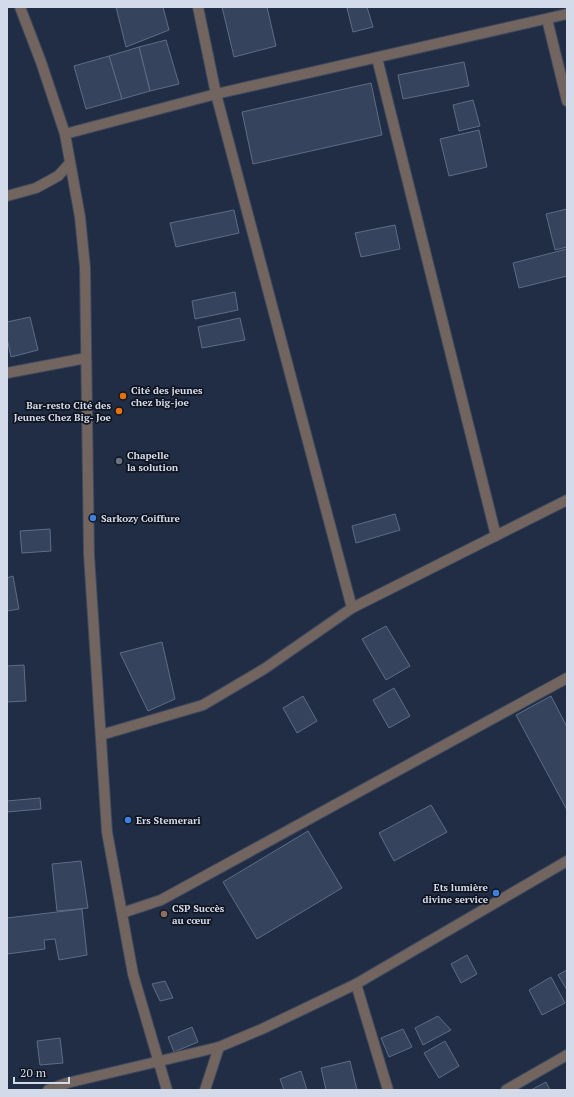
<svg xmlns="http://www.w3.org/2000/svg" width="574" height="1097" font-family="'PT Serif',serif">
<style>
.building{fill:#36435c;stroke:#5e6c87}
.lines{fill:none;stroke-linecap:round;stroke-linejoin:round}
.minor-casing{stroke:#3d495f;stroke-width:12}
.minor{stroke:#72645e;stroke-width:10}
.food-dot{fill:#e8710a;stroke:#101520;stroke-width:1.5}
.worship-dot{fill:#6b7280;stroke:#101520;stroke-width:1.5}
.shop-dot{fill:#3f7fe0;stroke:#101520;stroke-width:1.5}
.education-dot{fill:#8d6e63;stroke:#101520;stroke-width:1.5}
.labels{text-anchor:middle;stroke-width:3.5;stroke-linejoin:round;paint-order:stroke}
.poi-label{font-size:10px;font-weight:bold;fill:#d3dbeb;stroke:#101520;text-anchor:start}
</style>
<rect width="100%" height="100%" fill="#212d44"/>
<g class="building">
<path d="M116,7H163L169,30L126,47Z"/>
<path d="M222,7H267L276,46L234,57Z"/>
<path d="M352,7H367L373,27L353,32L347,8Z"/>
<path d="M166,40L179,84L150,91L139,47Z"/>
<path d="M139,47L150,91L122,99L109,56Z"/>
<path d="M109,56L122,99L86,109L74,66Z"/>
<path d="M464,62L469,86L403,99L398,75Z"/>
<path d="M371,83L382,135L253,164L242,112Z"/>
<path d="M473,100L480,126L459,131L453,105Z"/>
<path d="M479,130L487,167L449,176L440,139Z"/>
<path d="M567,209V247L555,250L546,214Z"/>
<path d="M234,210L239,233L176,247L170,223Z"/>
<path d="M395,225L400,249L361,257L355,233Z"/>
<path d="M567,249V276L519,288L513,263Z"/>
<path d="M235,292L238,310L195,319L192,301Z"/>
<path d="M30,317L38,350L11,357L7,338V322Z"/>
<path d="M240,318L245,340L202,348L198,327Z"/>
<path d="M395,514L400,530L356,543L352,526Z"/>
<path d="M50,529L51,551L22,553L20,531Z"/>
<path d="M13,576L19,609L7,611V578Z"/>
<path d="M386,626L410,666L386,680L362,639Z"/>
<path d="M162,642L175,699L148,711L120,653Z"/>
<path d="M24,665L26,701L7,702V666Z"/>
<path d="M394,688L410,716L389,728L373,700Z"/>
<path d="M303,696L317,721L297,733L283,708Z"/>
<path d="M551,696L567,727V810L516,715Z"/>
<path d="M40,798L41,809L7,812V801Z"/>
<path d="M431,805L447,832L394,861L379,833Z"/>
<path d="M308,831L342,888L257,939L223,882Z"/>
<path d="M81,861L88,908L57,911L52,864Z"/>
<path d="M82,909L87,955L59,960L55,939L44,940L45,949L7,954V918Z"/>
<path d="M467,955L477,974L461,983L451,964Z"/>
<path d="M567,970V990L558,975Z"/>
<path d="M551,977L565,1003L542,1015L529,990Z"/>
<path d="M165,981L173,998L160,1001L152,984Z"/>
<path d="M438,1016L451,1030L423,1045L415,1028Z"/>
<path d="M192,1027L198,1042L174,1052L168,1037Z"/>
<path d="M403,1029L412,1047L389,1057L381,1038Z"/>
<path d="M60,1038L63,1063L40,1065L37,1041Z"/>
<path d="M445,1041L459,1066L439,1078L424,1053Z"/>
<path d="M350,1061L357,1090H326L321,1068Z"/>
<path d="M301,1071L307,1090H284L280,1079Z"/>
<path d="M546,1082L550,1090H531Z"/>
</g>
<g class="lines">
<g class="minor-casing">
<g id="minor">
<path d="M20,7L41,62L65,134L80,217L85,267L89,555L107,832L133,974L167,1090"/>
<path d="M198,7L216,94L352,608"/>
<path d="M547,19L567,101"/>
<path d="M377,58L496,536"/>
<path d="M65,134L216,94L567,14"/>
<path d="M7,196L36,188L58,176L70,163"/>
<path d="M7,373L86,358"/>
<path d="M101,735L203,705L264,669L352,608L567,500"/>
<path d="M122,913L161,900L567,678"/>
<path d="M356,984L388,1090"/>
<path d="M48,1090L67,1083L219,1047L262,1029L356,984L567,861"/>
<path d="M205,1090L219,1047"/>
<path d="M506,1090L567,1055"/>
</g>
</g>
<use href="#minor" class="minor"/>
</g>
<g class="food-dot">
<circle cx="123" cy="396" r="4"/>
<circle cx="119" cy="411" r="4"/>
</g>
<circle class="worship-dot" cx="119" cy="461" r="4"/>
<g class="shop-dot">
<circle cx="93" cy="518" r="4"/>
<circle cx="128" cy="820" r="4"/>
<circle cx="496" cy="893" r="4"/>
</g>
<circle class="education-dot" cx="164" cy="914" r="4"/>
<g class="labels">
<g class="poi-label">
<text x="131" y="394">Cité des jeunes<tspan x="131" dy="12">chez big-joe</tspan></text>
<text x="111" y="409" text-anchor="end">Bar-resto Cité des<tspan x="111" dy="12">Jeunes Chez Big- Joe</tspan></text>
<text x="127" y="459">Chapelle<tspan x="127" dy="12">la solution</tspan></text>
<text x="101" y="522">Sarkozy Coiffure</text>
<text x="136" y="824">Ers Stemerari</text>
<text x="488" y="891" text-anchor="end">Ets lumière<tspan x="488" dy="12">divine service</tspan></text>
<text x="172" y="912">CSP Succès<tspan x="172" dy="12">au cœur</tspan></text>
</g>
</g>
<rect width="574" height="1097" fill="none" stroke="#d3dbeb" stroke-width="16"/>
<path d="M14 1077v6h55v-6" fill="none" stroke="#d3dbeb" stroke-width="2"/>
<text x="20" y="1077" font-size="12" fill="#d3dbeb" stroke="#101520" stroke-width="3" paint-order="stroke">20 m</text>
</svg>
